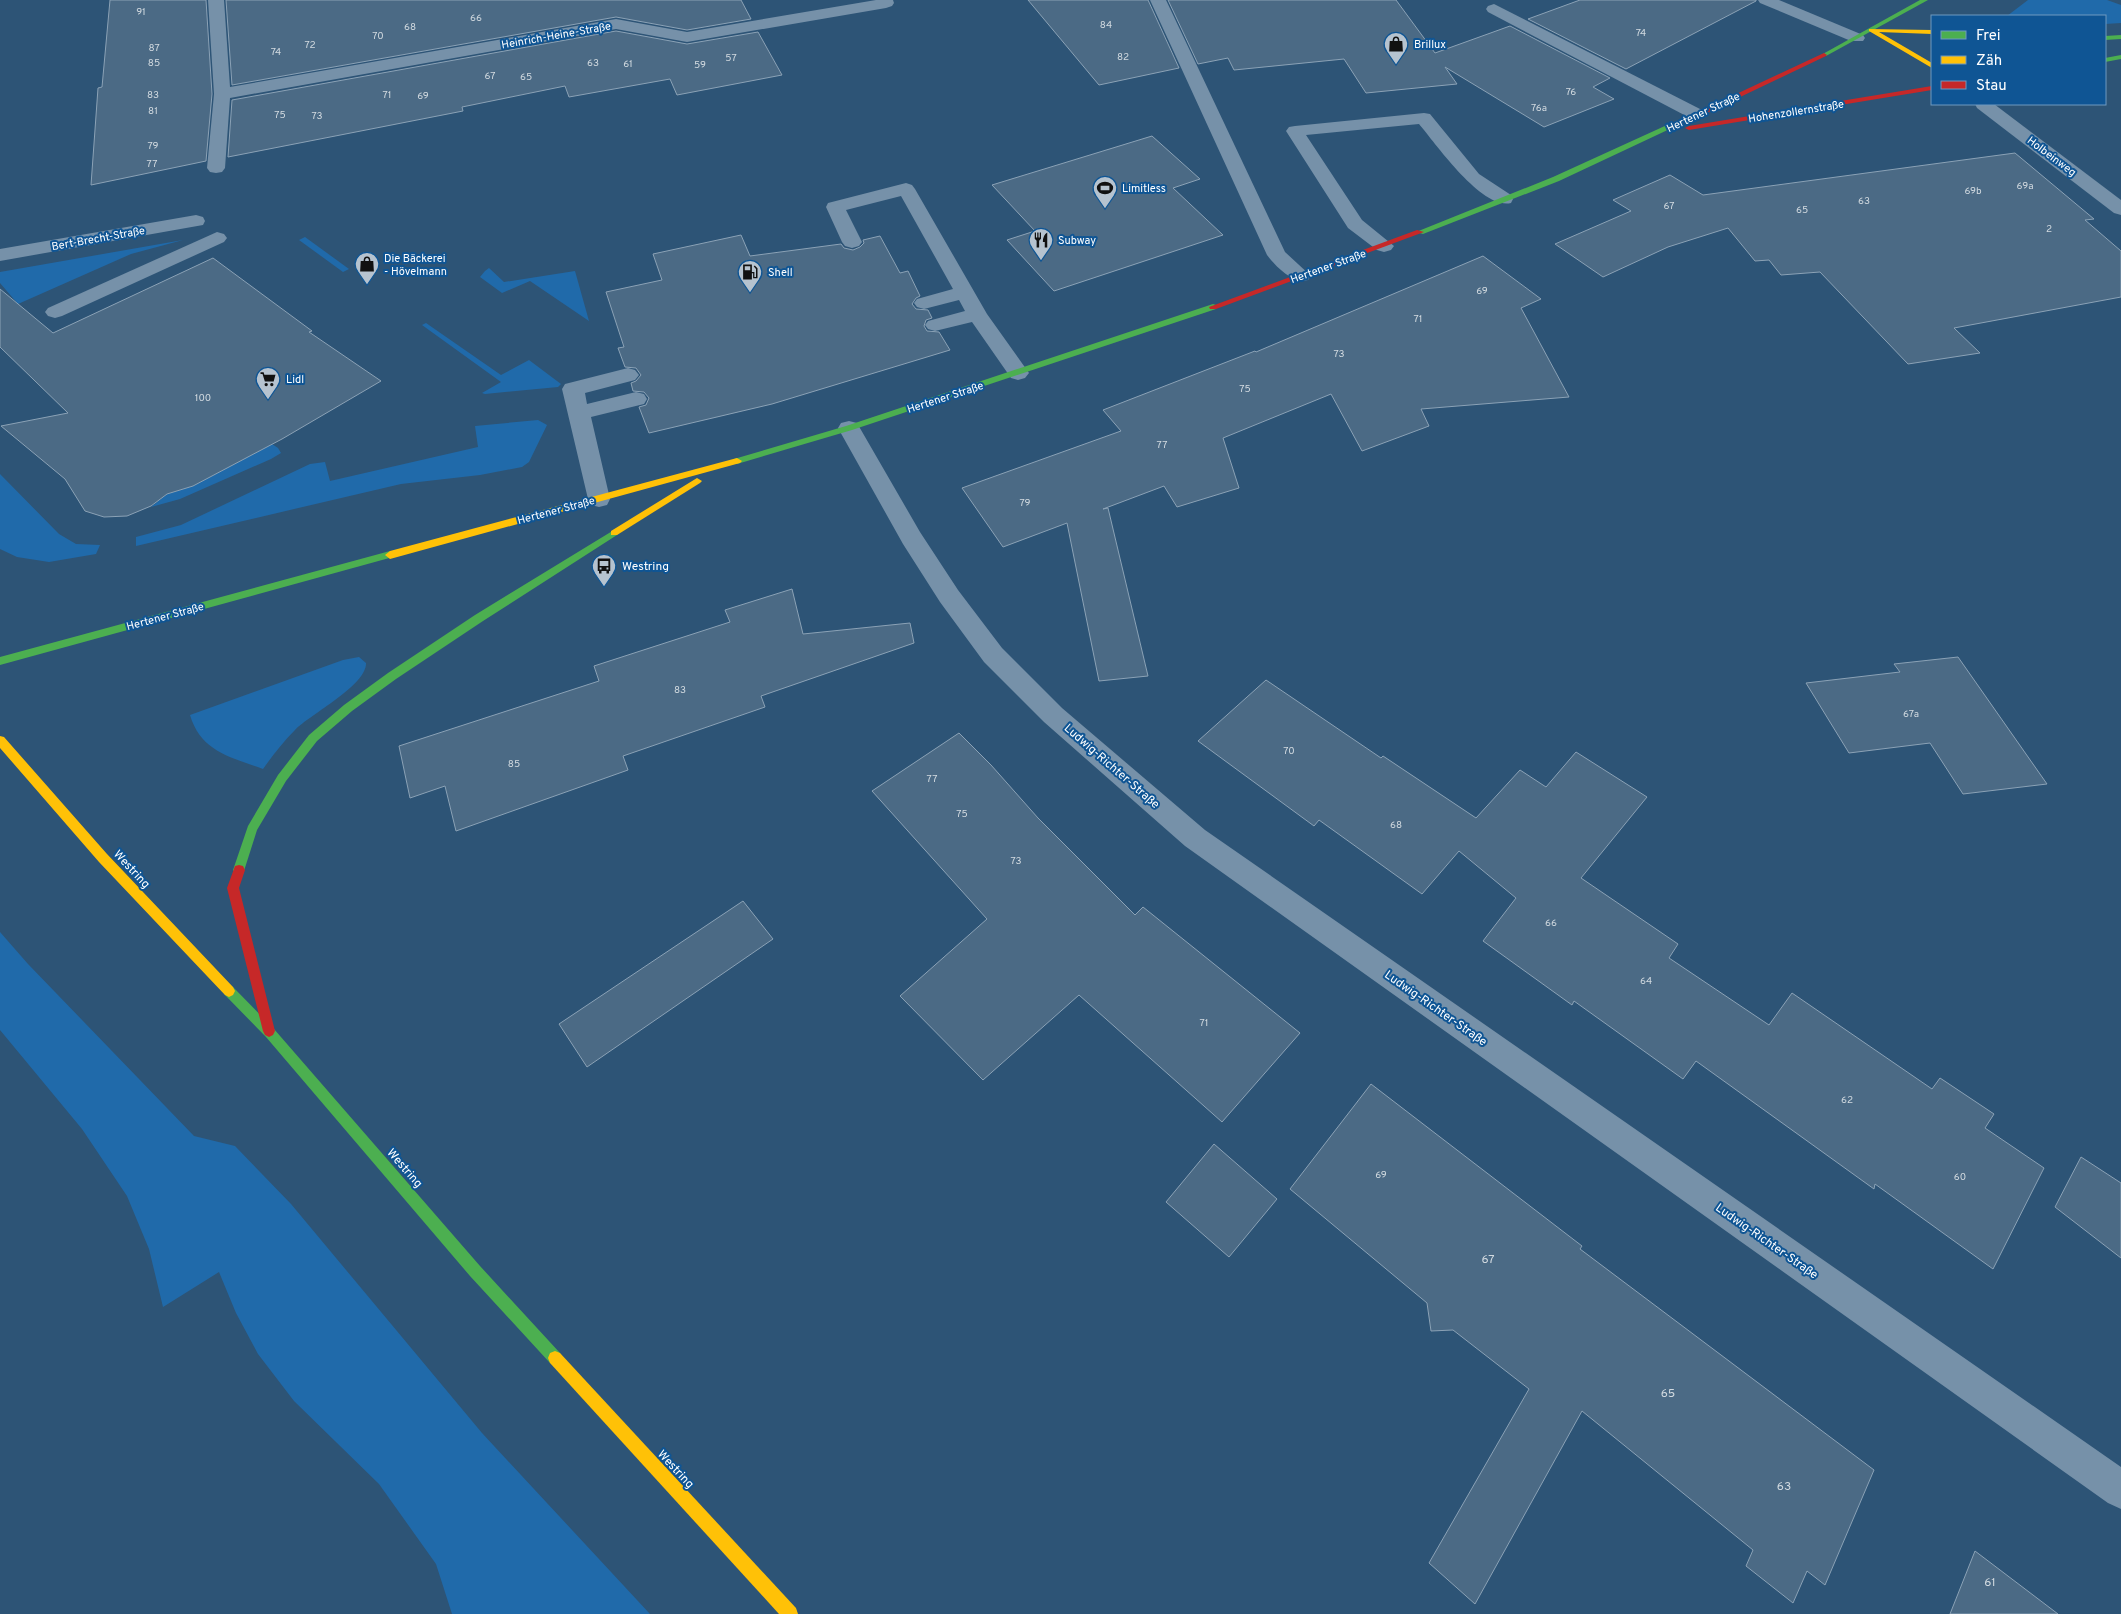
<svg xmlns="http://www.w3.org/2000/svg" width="2121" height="1614" font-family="Overpass,sans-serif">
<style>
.green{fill:#206aaa}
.building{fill:#4b6a85;stroke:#8ba2b6}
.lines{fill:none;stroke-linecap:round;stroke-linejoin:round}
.lane{fill:#7691a9;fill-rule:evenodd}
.street{fill:#7691a9;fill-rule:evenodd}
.fast{fill:#4caf50;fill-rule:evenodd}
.slow{fill:#ffc107;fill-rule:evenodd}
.jam{fill:#c62828;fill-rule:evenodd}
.labels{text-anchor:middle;stroke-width:4;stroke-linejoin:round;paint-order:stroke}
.number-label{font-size:10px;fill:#d2dae0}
.far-street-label{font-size:11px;fill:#fff;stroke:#0f5594}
.far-poi-label{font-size:11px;fill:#fff;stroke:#0f5594;text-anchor:start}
.poi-label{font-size:12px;fill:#fff;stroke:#0f5594;text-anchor:start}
.street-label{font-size:12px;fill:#fff;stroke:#0f5594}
.near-number-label{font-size:12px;fill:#d2dae0}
</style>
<rect width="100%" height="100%" fill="#2d5476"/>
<g class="green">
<path d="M2028,0H2107L2121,5V23L2105,24V16H2007Z"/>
<path d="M305,237L349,269L343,272L299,240Z"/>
<path d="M183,240L131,254L18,304L0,283V272Z"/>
<path d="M489,268L504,282L575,271L589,321L530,281L502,293L480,277L485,271Z"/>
<path d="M426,323L501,375L529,360L561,384L558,387L485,394L482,393L501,382L422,325Z"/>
<path d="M538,420L547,425L529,462L522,467L480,475L401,484L136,546V537L181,525L310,464L325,462L330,481L478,447L475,426Z"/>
<path d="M272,444L278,448L281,453L271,459L180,499L151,507L167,494L193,486Z"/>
<path d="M0,474L59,534L76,544L100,545L96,554L49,562L17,557L0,549Z"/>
<path d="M359,657L366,663C367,685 311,714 295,730C283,742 273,755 263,769C231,757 201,752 190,715L343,660Z"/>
<path d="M0,932L28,964L194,1136L235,1146L291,1204L482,1433L650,1614H452L436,1564L379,1484L294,1401L258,1354L236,1313L219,1272L163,1307L149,1249L127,1196L82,1129L0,1030Z"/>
</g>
<g class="building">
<path d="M110,0H206L212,94L206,161L91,185L98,88L102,87Z"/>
<path d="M226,0H741L751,19L687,30L616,17L232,85Z"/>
<path d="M1028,0H1148L1179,68L1099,85Z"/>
<path d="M1168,0H1396L1435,53L1510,26L1610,78L1593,87L1614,99L1544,127L1445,67L1457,84L1366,93L1344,59L1234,70L1228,58L1198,64Z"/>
<path d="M1580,0H1756V1L1626,69L1528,19Z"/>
<path d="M616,31L687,44L758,32L782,75L677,95L670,79L569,97L565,86L462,107L463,111L228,157L232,100Z"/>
<path d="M1152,136L1200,179L1173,188L1223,235L1054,291L1007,240L1035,231L992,185Z"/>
<path d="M2015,153L2094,219L2085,220L2121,251V297L1954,328L1980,353L1908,364L1820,272L1781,275L1769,260L1755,261L1728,228L1668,247L1603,277L1555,244L1631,211L1613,200L1670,175L1703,195Z"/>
<path d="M741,235L750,256L841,244L844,248L853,250L860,247L864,243L863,240L880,236L900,273L908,271L920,296L916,298L912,304L916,309L928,310L932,318L926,320L924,326L927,331L939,332L950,350L772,404L649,433L639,407L646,405L649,398L644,392L633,391L631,383L636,381L641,375L636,368L625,367L618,348L624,347L606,292L662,280L653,254Z"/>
<path d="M1483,256L1541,299L1521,308L1569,397L1421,409L1429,426L1362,451L1331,394L1223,438L1239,488L1177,507L1164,486L1103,509L1108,508L1148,676L1099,681L1067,523L1003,547L962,488L1121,431L1103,410L1255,351L1256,352Z"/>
<path d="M213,258L312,331L309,332L381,381L282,439L193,486L167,494L151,506L127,516L104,517L85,511L65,479L1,426L68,413L0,347V289L53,333Z"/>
<path d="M792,589L803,634L910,623L914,643L761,696L765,707L623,756L628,770L456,831L445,786L410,798L399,746L599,681L594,666L730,622L725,610Z"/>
<path d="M1958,657L2047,784L1963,794L1930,743L1849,753L1806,683L1900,672L1894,664Z"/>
<path d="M1266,680L1381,758L1383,756L1476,818L1520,770L1546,787L1576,752L1647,797L1581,878L1678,944L1669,958L1769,1025L1792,993L1932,1089L1940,1078L1994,1114L1985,1128L2044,1168L1993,1269L1875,1184L1874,1189L1696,1061L1683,1079L1574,1001L1572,1005L1483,941L1516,898L1459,851L1422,894L1319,820L1314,826L1198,741Z"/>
<path d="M959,733L991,765L1038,818L1135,915L1143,907L1300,1033L1222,1122L1079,995L983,1080L900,996L987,919L872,791Z"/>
<path d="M743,901L773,939L587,1067L559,1024Z"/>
<path d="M1371,1084L1582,1246L1580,1249L1874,1470L1825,1585L1807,1571L1793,1603L1746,1566L1753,1550L1582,1411L1475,1604L1429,1563L1529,1389L1453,1330L1431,1331L1427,1303L1290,1189Z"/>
<path d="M1214,1144L1277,1199L1229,1257L1166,1202Z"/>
<path d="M2081,1157L2121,1183V1258L2055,1207Z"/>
<path d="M1975,1551L2058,1614H1950Z"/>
</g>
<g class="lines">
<g class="lane">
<path d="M1150,0H1166L1285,252L1311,276L1308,280C1293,284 1276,267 1267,255Z"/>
<path d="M1494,4L1702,110L1705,114L1702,118L1696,119L1690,118L1488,12L1486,9L1488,6Z"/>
<path d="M1424,113L1430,114L1479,174L1511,195L1513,199L1511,203C1482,210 1436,144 1419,124L1306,135L1362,220L1394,246L1391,250L1384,252L1377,250L1348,228L1286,131L1289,127L1295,126Z"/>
<path d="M906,183L912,185L915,189L987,314L1029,373L1025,378L1018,380L1011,378L972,322L935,331L928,329L925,325L928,321L965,311L959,300L924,309L917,307L914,303L917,299L953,289L901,196L846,210L862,242L859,246L852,248L845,246L842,242L826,207L828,203Z"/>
<path d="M217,232L224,234L227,238L224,242L62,316L55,318L48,316L45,312L48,308Z"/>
<path d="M628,368L635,370L639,375L635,380L585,393L587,404L636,392L644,394L647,399L644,404L591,417L610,499L607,505L599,507L591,505L588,499L562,389L565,384Z"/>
</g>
<g class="street">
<path d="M208,0H224L230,87L616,19L687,32L876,0H893L894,3L892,6L886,8L687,42L616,29L230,98L225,168L222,172L216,173L210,172L207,168L214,94Z"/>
<path d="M1758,0H1779L1863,35L1865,38L1863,41H1851L1760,3Z"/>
<path d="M1975,104H1994L2121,200V215L2114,213L1977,108Z"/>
<path d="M196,215L203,217L205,221L203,225L0,261V249Z"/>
<path d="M849,421L857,423L920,532L958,590L1002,648L1062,708L1205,830L2121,1467V1509L2108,1503L1185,846L1044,722L984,662L940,602L903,544L838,428L841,423Z"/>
</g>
<g class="fast">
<path d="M1920,0H1928L1826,56L1821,55Z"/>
<path d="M2121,35V39L2105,40V36Z"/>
<path d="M2121,55V59L2105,62V58Z"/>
<path d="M1667,125L1674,127L1559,181L1423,234L1416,232L1553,177Z"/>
<path d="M1213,304L1216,305V309L852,430L737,464L732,461L734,459L846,426Z"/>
<path d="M614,530L619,533L617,535L483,621L396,679L352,711L317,741L286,781L257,830L243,874L239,875L235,874L233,870L248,826L278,775L309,735L344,705L388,673L475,615Z"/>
<path d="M390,551L395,555L393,557L0,665V657Z"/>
<path d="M229,985L233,987L274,1029L480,1266L560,1353L562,1358L560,1363L555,1365L550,1363L470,1276L266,1037L225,995L223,991L225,987Z"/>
</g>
<g class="slow">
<path d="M1869,29L1932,30V34L1879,32L1932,63V68L1869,31Z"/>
<path d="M737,458L742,461L740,463L390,559L385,555L390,551Z"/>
<path d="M697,478L702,481L700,483L617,535H611V531Z"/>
<path d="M0,736L4,737L107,854L233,987L235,991L233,995L229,997L225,995L99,862L0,748Z"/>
<path d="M555,1351L560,1353L796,1608L798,1614H779L550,1363L548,1358L550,1353Z"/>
</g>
<g class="jam">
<path d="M1824,53L1827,55L1826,56L1673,129L1666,127Z"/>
<path d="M1932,86V90L1689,130L1685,128L1689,126Z"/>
<path d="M1417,230L1424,232L1216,309H1210L1209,307Z"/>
<path d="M239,865L243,866L245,870L239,888L275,1031L273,1035L269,1037L265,1035L263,1031L227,888L235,866Z"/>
</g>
</g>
<defs>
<g id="shop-pin" transform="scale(1.25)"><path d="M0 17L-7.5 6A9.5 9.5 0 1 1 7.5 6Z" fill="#b6c3cf" stroke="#0f5594"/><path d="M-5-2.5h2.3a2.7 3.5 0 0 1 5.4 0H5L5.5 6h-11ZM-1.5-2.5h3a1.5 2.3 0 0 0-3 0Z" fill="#111"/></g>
<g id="stadium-pin" transform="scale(1.25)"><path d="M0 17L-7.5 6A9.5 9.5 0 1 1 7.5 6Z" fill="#b6c3cf" stroke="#0f5594"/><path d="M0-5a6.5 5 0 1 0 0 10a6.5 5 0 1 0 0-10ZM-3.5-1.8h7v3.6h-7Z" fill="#111"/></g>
<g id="restaurant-pin" transform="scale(1.25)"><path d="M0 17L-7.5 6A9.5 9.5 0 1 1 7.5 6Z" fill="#b6c3cf" stroke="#0f5594"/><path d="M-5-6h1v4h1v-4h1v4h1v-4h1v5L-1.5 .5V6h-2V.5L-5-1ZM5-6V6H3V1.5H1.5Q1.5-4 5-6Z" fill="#111"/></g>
<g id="fuel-pin" transform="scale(1.25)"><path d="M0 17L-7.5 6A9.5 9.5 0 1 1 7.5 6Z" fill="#b6c3cf" stroke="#0f5594"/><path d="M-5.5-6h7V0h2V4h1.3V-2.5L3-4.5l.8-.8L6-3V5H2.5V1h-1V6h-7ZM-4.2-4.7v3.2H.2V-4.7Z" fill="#111"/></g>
<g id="supermarket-pin" transform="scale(1.25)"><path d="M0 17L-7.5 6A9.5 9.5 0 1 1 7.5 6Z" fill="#b6c3cf" stroke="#0f5594"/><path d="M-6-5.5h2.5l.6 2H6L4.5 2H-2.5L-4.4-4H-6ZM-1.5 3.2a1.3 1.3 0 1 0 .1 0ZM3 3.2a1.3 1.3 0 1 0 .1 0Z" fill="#111"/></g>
<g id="bus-pin" transform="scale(1.25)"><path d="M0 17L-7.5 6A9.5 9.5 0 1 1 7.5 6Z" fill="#b6c3cf" stroke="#0f5594"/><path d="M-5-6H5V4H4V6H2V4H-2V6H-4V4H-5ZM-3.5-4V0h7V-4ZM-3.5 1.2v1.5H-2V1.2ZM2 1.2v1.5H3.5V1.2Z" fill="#111"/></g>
</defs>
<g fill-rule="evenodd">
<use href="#shop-pin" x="1396" y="44"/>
<use href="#stadium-pin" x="1105" y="188"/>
<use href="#restaurant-pin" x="1041" y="240"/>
<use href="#shop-pin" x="367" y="264"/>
<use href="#fuel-pin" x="750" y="272"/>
<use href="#supermarket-pin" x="268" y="379"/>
<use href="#bus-pin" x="604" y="566"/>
</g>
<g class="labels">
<g class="number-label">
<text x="141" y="15">91</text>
<text x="476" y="21">66</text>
<text x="1106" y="28">84</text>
<text x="410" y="30">68</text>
<text x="1641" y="36">74</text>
<text x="378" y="39">70</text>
<text x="310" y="48">72</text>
<text x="154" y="51">87</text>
<text x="276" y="55">74</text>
<text x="1123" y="60">82</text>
<text x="731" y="61">57</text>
<text x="154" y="66">85</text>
<text x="593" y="66">63</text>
<text x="628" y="67">61</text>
<text x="700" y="68">59</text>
<text x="490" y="79">67</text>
<text x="526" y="80">65</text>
<text x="1571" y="95">76</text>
<text x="153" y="98">83</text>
<text x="387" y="98">71</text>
<text x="423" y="99">69</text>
<text x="1539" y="111">76a</text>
<text x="153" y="114">81</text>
<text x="280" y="118">75</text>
<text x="317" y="119">73</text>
<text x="153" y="149">79</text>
<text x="152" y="167">77</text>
<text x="2025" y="189">69a</text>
<text x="1973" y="194">69b</text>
<text x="1864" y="204">63</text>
<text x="1669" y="209">67</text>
<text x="1802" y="213">65</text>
<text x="2049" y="232">2</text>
<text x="1482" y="294">69</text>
<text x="1418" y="322">71</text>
<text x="1339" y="357">73</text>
<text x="1245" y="392">75</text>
<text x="203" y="401">100</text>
<text x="1162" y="448">77</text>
<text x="1025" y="506">79</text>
<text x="680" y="693">83</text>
<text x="1911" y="717">67a</text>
<text x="1289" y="754">70</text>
<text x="514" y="767">85</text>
<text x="932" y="782">77</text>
<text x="962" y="817">75</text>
<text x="1396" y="828">68</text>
<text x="1016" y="864">73</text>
<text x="1551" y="926">66</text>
<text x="1646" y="984">64</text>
<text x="1204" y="1026">71</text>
<text x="1847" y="1103">62</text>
<text x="1381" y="1178">69</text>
<text x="1960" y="1180">60</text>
</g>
<g class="far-street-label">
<text transform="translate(556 35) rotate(-10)" y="4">Heinrich-Heine-Straße</text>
<text transform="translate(1796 111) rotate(-9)" y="4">Hohenzollernstraße</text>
<text transform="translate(1703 112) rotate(-25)" y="4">Hertener Straße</text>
<text transform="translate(2052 156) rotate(37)" y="4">Holbeinweg</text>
<text transform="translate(98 238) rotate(-10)" y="4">Bert-Brecht-Straße</text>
<text transform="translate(1328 266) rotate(-20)" y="4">Hertener Straße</text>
<text transform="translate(945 397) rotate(-18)" y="4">Hertener Straße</text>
<text transform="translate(556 510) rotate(-15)" y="4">Hertener Straße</text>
<text transform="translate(165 616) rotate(-15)" y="4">Hertener Straße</text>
</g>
<g class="far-poi-label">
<text x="1414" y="48">Brillux</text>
<text x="1122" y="192">Limitless</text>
<text x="1058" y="244">Subway</text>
<text x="384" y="262">Die Bäckerei<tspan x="384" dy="13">- Hövelmann</tspan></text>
<text x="768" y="276">Shell</text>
<text x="286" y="383">Lidl</text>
</g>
<g class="poi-label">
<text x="622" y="570">Westring</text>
</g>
<g class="street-label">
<text transform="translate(1112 766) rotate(41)" y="4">Ludwig-Richter-Straße</text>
<text transform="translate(132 869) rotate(47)" y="4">Westring</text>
<text transform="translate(1436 1008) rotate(35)" y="4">Ludwig-Richter-Straße</text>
<text transform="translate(405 1168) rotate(49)" y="4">Westring</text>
<text transform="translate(1767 1241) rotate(35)" y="4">Ludwig-Richter-Straße</text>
<text transform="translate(676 1469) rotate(47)" y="4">Westring</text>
</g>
<g class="near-number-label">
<text x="1488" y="1263">67</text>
<text x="1668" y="1397">65</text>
<text x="1784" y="1490">63</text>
<text x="1990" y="1586">61</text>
</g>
</g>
<rect x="1931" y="15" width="175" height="90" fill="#0f5594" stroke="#6f99bf"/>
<rect x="1941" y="31" width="25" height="8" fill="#4caf50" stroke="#6f99bf"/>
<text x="1976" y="40" font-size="15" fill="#ffffff">Frei</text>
<rect x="1941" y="56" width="25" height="8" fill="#ffc107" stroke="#6f99bf"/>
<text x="1976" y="65" font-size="15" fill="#ffffff">Zäh</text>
<rect x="1941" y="81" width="25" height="8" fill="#c62828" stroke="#6f99bf"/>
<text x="1976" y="90" font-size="15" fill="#ffffff">Stau</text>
</svg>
